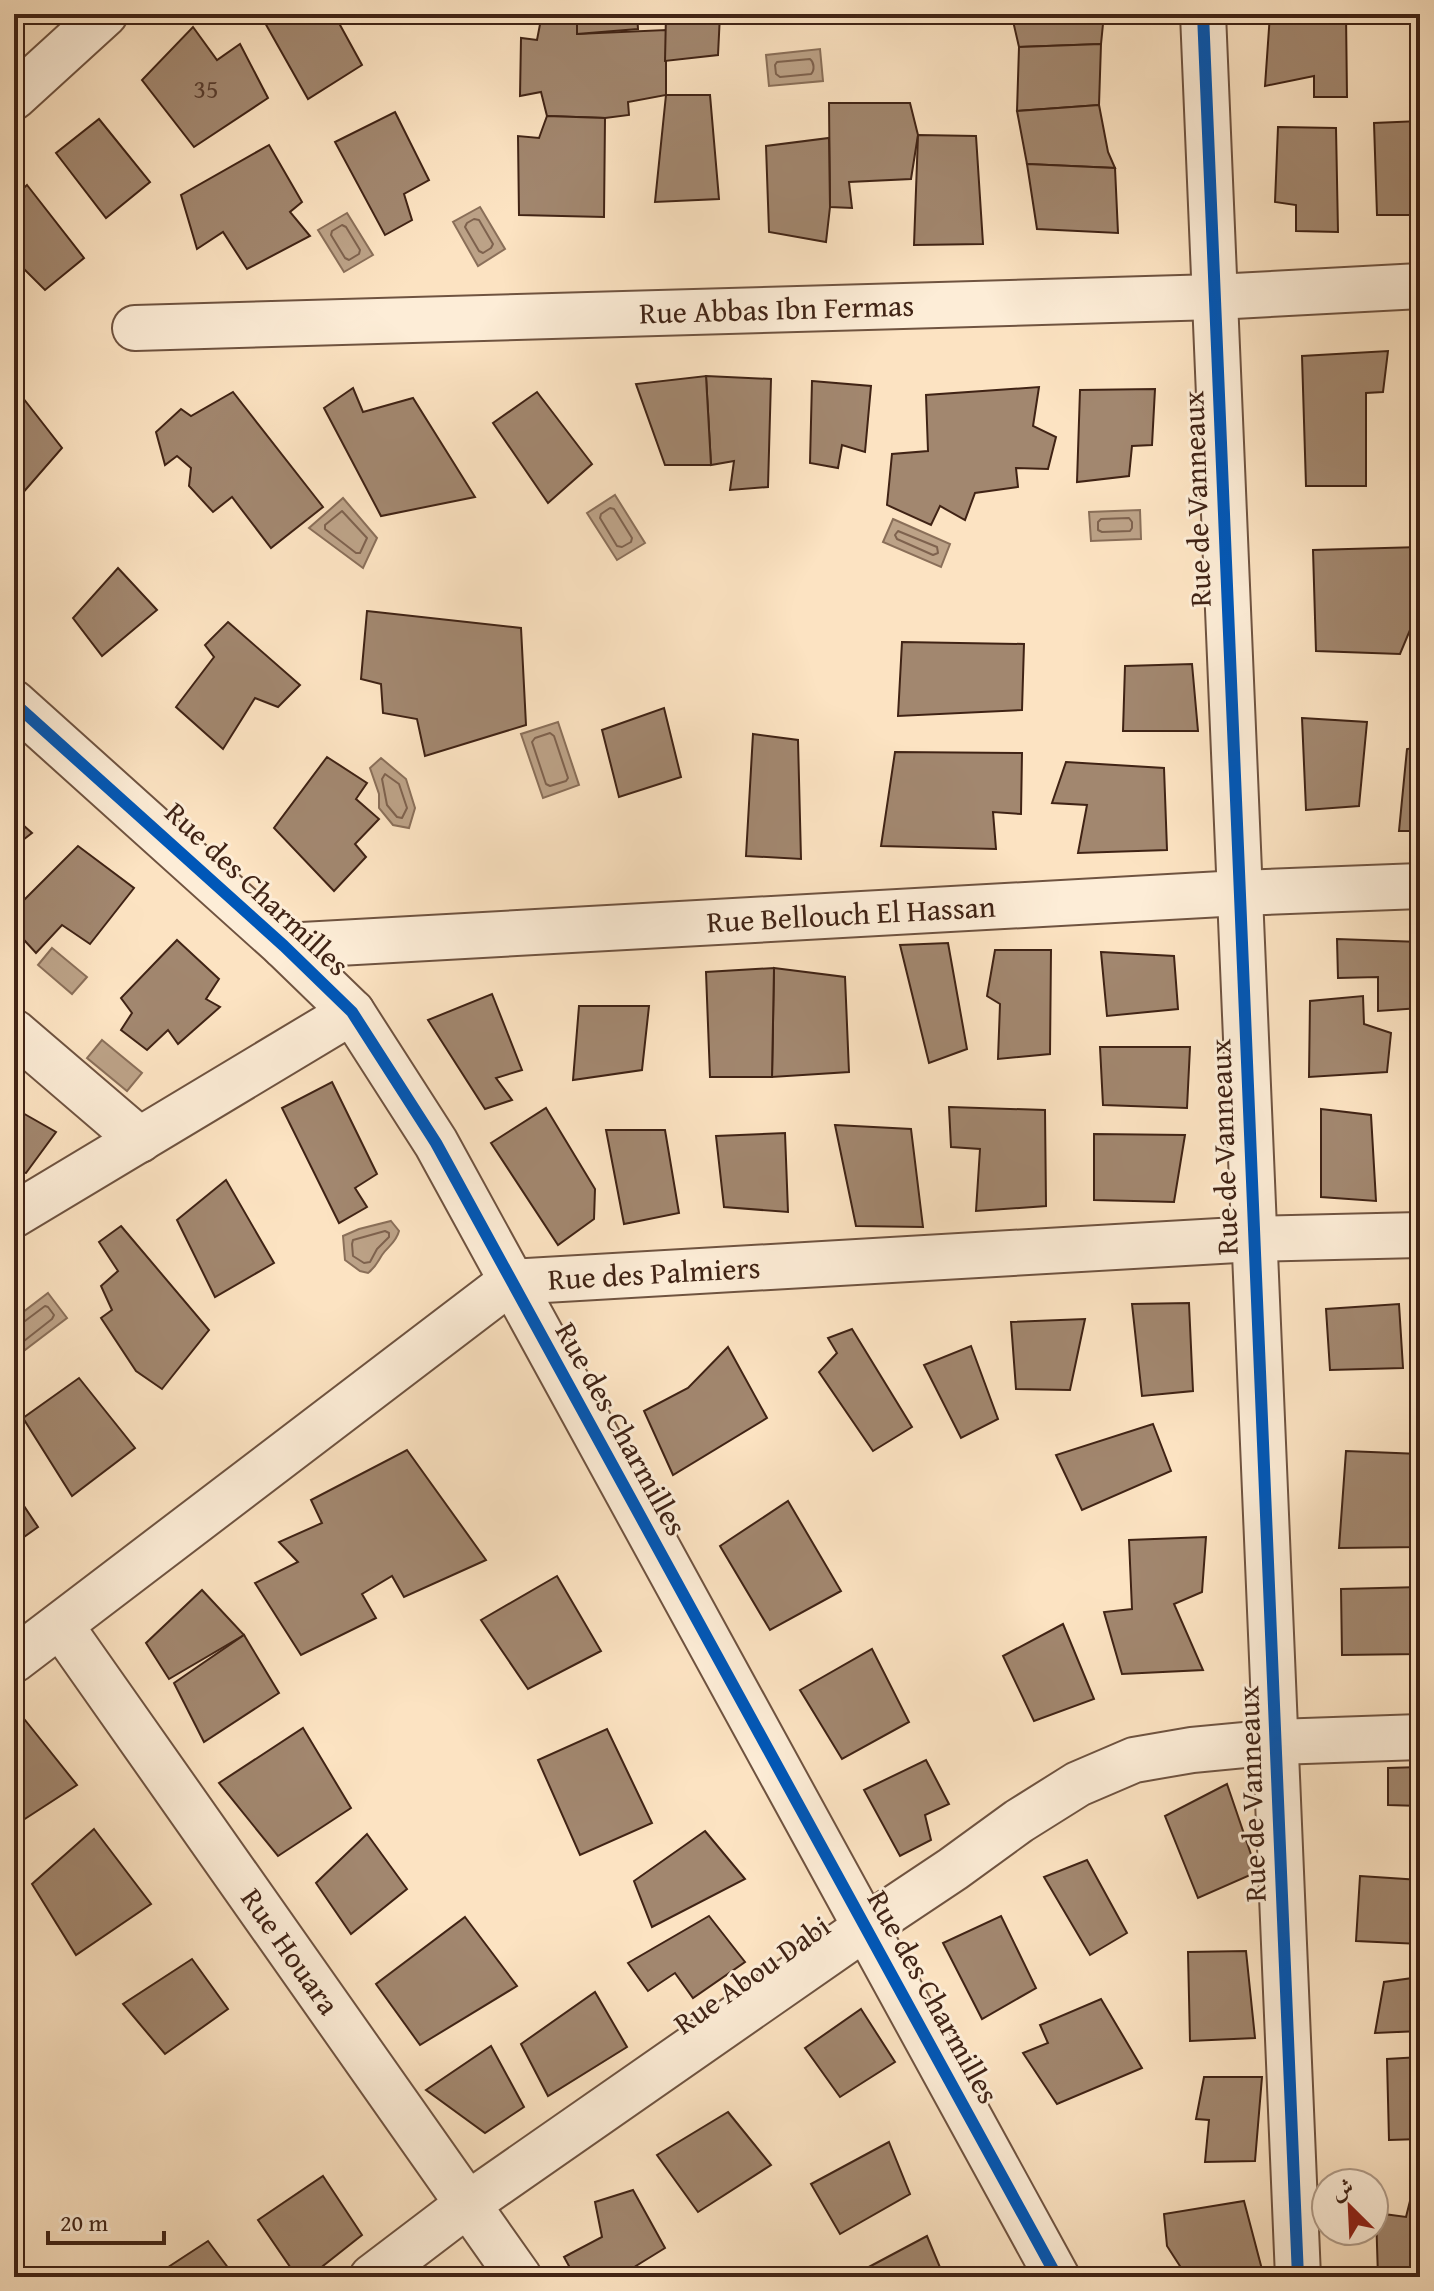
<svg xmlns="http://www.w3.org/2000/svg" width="1434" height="2291" font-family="'Gentium Book Plus',Amiri,serif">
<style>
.water{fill:#bca287;stroke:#8a6f59;stroke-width:2}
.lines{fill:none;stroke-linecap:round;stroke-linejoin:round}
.shore{stroke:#7e624e;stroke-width:2}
.building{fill:#a2876f;stroke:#402315;stroke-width:2}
.minor-casing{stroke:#6f5340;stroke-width:48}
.minor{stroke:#fdedd7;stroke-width:44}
.cycleway-casing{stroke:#fdedd7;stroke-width:17}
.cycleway{stroke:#0057b8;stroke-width:12}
.labels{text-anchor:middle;stroke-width:6;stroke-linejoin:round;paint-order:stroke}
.number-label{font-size:26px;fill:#583c2c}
.street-label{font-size:30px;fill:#402315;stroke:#fdedd7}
</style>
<rect width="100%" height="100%" fill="#fce3c2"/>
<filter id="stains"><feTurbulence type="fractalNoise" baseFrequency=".0025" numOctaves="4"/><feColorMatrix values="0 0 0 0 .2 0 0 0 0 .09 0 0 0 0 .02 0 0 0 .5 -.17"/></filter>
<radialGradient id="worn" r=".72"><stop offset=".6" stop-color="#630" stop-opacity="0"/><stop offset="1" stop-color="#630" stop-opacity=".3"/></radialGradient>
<g class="water">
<path d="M820,49L823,81L769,86L766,55Z"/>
<path d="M480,207L505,249L478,266L453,222Z"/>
<path d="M347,213L373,255L344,272L318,230Z"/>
<path d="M615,495L645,543L617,560L587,513Z"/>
<path d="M343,498L377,538L363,568L309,528Z"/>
<path d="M1140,510L1141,539L1091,541L1089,512Z"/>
<path d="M893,519L950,544L941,567L883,542Z"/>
<path d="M558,722L579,785L543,798L521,734Z"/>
<path d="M381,758L406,779L415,808L409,828L393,825L379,808V794L370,768Z"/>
<path d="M52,948L87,977L72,994L38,965Z"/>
<path d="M102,1040L142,1073L127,1091L87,1058Z"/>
<path d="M391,1221L399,1231C396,1243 388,1246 382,1255C377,1263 376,1267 368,1273L360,1271L345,1260L343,1236L359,1229Z"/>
<path d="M48,1293L67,1318L21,1353L14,1344V1319Z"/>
</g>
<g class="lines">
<g class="shore">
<path d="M810,59C814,62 815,70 811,74L780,77L776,74L775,65L777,62Z"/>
<path d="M474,219L479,220L493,244L491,248L483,253L479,251L465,227L467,223Z"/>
<path d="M342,225L346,227L360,250L359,254L349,260L345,258L331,235L332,231Z"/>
<path d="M610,508L614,509L632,538L631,542L622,547L617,546L600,518L601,514Z"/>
<path d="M342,511L367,538L360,553H356L325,529V525Z"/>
<path d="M1129,518L1132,522V528L1130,531L1102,532L1098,530V522L1101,519Z"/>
<path d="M898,531L937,547L938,553L933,555L897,539L895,535Z"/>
<path d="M550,733L554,736L568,778L566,781L550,786L546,784L532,742L535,738Z"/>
<path d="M385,774L399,784L407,808L402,818L397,817L387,805L382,779Z"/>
<path d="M385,1231L389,1233V1237L377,1249L370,1262L364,1263L353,1256L352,1244L353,1240Z"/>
<path d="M14,1325L21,1324L45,1306L48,1307L54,1315L52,1319L24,1341L14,1340"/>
</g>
</g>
<g class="building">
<path d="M260,14H334L362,65L308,99Z"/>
<path d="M542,14H577V34L666,30V95L628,102L629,115L605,118L547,116L541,92L520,96L521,38L537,40Z"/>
<path d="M577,14H637L638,29L577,34Z"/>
<path d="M666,14H720L718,55L665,61Z"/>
<path d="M1033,14H1104L1101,44L1019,47L1013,21L1031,23Z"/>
<path d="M1270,14H1346L1347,97H1314V76L1265,86Z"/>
<path d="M193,27L217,60L240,44L268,98L194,147L142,80Z"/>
<path d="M1101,44L1099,105L1017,111L1019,47Z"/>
<path d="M666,95H710L719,199L655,202Z"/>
<path d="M829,103H910L918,135L911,179L849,182L852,208L830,207Z"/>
<path d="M1099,105L1108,152L1115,168L1027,164L1017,111Z"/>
<path d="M395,112L429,180L404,194L412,220L385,235L335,142Z"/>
<path d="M547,116L605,118L604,217L519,215L518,136L539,138Z"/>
<path d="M99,119L150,182L106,218L56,153Z"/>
<path d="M1420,121V215H1377L1374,123Z"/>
<path d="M1278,127L1336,128L1338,232L1296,231V205L1275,202Z"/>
<path d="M918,135L976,136L983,244L914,245Z"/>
<path d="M829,138L830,207L826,242L769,232L766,146Z"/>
<path d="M269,145L302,202L290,212L310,236L247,269L223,232L197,249L181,195Z"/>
<path d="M1027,164L1115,168L1118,233L1037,229Z"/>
<path d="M27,185L84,258L45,290L14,259V197Z"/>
<path d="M1388,351L1383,392L1366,393V486H1306L1302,356Z"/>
<path d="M706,376L771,379L768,487L730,490L734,461L711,465Z"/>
<path d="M706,376L711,465H665L636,384Z"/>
<path d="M812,381L871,386L865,452L842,445L838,468L810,463Z"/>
<path d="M1039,387L1033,426L1056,437L1048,469L1016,468L1018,487L975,493L965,520L940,506L931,525L887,505L892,454L928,451L926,395Z"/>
<path d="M353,388L363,412L413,398L475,497L381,516L324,408Z"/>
<path d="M1155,389L1152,445L1132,446L1129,476L1077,482L1080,390Z"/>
<path d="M233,392L323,507L271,548L232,497L213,512L189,486L191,468L177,456L165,465L156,432L181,409L191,416Z"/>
<path d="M537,392L592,464L548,503L493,423Z"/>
<path d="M23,398L62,448L14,503V407Z"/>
<path d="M1420,547V620L1415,618L1400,654L1316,651L1313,550Z"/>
<path d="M118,568L157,610L102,656L73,618Z"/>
<path d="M367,611L521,628L526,725L425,756L417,719L383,713L381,684L361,679Z"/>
<path d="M228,622L300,685L278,707L255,698L223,749L176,707L214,657L205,645Z"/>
<path d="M902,642L1024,644L1022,710L898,716Z"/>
<path d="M1192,664L1198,731H1123L1125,666Z"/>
<path d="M664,708L681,777L619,797L602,730Z"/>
<path d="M1302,718L1367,722L1359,806L1306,810Z"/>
<path d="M753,734L798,740L801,859L746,856Z"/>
<path d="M1420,747V831H1399L1407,749Z"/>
<path d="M895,752L1022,753L1021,814L993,812L996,849L881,846Z"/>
<path d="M327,757L367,783L356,799L379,819L355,844L366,857L334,891L274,828Z"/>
<path d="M1066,762L1164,768L1167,850L1078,853L1087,805L1052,803Z"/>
<path d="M14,817L32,833L14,847Z"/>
<path d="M78,846L134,888L90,944L62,925L36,953L14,929V910Z"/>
<path d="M1337,939L1420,942V1008L1378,1011V977L1338,978Z"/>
<path d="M177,940L219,979L206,999L220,1007L178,1044L168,1030L147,1050L121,1030L132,1013L121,998Z"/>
<path d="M948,943L967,1049L929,1063L900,945Z"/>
<path d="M995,950H1051L1050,1054L998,1059L1000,1004L987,996Z"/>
<path d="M1101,952L1174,956L1178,1009L1107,1016Z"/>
<path d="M774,968L845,977L849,1072L772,1077Z"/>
<path d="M774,968L772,1077H710L706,972Z"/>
<path d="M492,994L522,1070L496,1078L512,1100L485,1109L428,1020Z"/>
<path d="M1363,996L1364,1024L1391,1033L1387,1072L1309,1077L1310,1001Z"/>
<path d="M579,1006H649L642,1070L573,1080Z"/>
<path d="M1100,1047H1190L1187,1108L1103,1105Z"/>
<path d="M332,1082L377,1174L355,1188L367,1207L339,1223L282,1108Z"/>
<path d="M949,1107L1045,1110L1046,1206L976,1211L980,1149L951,1147Z"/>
<path d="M14,1108L56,1132L26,1173L14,1171Z"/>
<path d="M546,1108L595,1189L594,1219L558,1245L491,1143Z"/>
<path d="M1419,1108H1420V1182H1415Z"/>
<path d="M1321,1109L1371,1115L1376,1201L1321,1197Z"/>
<path d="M835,1125L911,1129L923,1227L856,1226Z"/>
<path d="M606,1130H665L679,1213L624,1224Z"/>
<path d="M785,1133L788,1212L724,1207L716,1136Z"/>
<path d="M1094,1134L1185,1135L1174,1202L1094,1200Z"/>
<path d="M226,1180L274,1263L215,1297L177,1220Z"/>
<path d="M121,1226L209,1330L162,1389L136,1371L101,1318L112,1310L101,1286L118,1271L99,1242Z"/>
<path d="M1189,1303L1193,1391L1142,1396L1132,1304Z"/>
<path d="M1399,1304L1403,1368L1330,1370L1326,1309Z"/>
<path d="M1085,1319L1070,1390L1016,1389L1011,1322Z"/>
<path d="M852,1329L912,1427L873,1451L819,1372L837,1353L828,1338Z"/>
<path d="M971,1346L998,1419L961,1438L924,1365Z"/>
<path d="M728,1347L767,1418L673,1475L644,1411L688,1388Z"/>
<path d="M79,1378L135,1448L72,1496L23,1418Z"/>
<path d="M1153,1424L1171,1471L1082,1510L1056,1455Z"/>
<path d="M407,1450L486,1560L404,1597L392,1576L362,1594L376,1618L301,1655L255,1583L298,1562L279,1542L322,1523L311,1500Z"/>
<path d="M1346,1451L1420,1454V1547L1339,1548Z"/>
<path d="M14,1491L38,1527L14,1544Z"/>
<path d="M788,1501L841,1591L770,1630L720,1546Z"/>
<path d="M1206,1537L1202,1592L1174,1604L1203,1670L1122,1674L1104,1612L1132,1609L1129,1540Z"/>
<path d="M557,1576L601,1651L528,1689L481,1620Z"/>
<path d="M1420,1587V1654L1342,1655L1341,1589Z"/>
<path d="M202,1590L244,1635L169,1679L146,1643Z"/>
<path d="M1063,1624L1094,1699L1034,1721L1003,1656Z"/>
<path d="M244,1635L279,1693L204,1742L174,1683Z"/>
<path d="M872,1649L909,1722L842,1759L800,1690Z"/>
<path d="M25,1720L77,1785L14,1826V1728Z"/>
<path d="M303,1728L351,1808L278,1856L219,1783Z"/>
<path d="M607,1729L652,1823L580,1855L538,1760Z"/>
<path d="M926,1760L949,1804L925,1815L931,1840L900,1856L864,1790Z"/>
<path d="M1420,1767V1806L1388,1805V1768Z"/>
<path d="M1227,1784L1257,1872L1198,1898L1165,1816Z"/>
<path d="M94,1829L151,1904L76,1955L32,1884Z"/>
<path d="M705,1831L745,1879L652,1927L634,1881Z"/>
<path d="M367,1834L407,1889L351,1934L316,1883Z"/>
<path d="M1087,1860L1127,1933L1090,1955L1044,1877Z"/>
<path d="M1360,1876L1420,1880V1944L1356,1941Z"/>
<path d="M709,1916L745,1962L693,1998L675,1973L648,1991L628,1963Z"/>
<path d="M1001,1916L1036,1988L982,2019L943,1943Z"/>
<path d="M465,1917L517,1986L420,2045L376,1984Z"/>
<path d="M1246,1951L1255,2038L1190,2041L1188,1952Z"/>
<path d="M192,1959L228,2009L165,2054L123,2004Z"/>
<path d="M1420,1977V2031L1375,2033L1384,1982Z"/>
<path d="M595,1992L627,2047L548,2096L521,2044Z"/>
<path d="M1101,1999L1142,2068L1057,2104L1023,2053L1048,2043L1040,2025Z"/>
<path d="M861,2009L895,2062L840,2097L805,2048Z"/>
<path d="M491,2046L524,2107L485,2133L426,2090Z"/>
<path d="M1420,2057V2139L1389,2140L1387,2059Z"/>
<path d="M1204,2077H1262L1255,2161L1205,2162L1209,2120L1196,2119Z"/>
<path d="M728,2112L771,2165L698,2212L657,2155Z"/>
<path d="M889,2142L910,2194L840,2234L811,2184Z"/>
<path d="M323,2176L362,2235L309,2277H297L258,2220Z"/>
<path d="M633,2190L665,2248L618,2277H575L564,2257L602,2237L595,2202Z"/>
<path d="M1411,2197H1420V2277H1378L1376,2213L1406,2217Z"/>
<path d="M1244,2201L1264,2277H1187L1167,2246L1164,2214Z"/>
<path d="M927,2236L944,2277H850Z"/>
<path d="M208,2241L235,2277H153Z"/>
</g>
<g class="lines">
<g class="minor-casing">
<g id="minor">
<path d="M1203,14L1298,2277"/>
<path d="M14,97L105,14"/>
<path id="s1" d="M135,328L1215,297L1420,286"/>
<path d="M14,703L284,946L352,1012L436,1143L1057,2277"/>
<path id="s2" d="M284,946L1240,893L1420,886"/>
<path d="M14,1032L140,1140"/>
<path d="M14,1215L352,1012"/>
<path id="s3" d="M61,1626L519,2277"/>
<path id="s4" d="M14,1660L510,1282L1254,1239L1420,1235"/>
<path d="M372,2277L468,2204L866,1927L953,1869L1019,1821L1078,1784L1134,1760L1192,1750L1276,1742L1420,1737"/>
</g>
</g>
<use href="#minor" class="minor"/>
<g class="cycleway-casing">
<g id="cycleway">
<path d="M1203,14L1298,2277"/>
<path d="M14,703L284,946L352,1012L436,1143L1057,2277"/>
</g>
</g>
<use href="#cycleway" class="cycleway"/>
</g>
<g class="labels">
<g class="number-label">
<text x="206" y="98">35</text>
</g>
<g class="street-label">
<text dy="10" stroke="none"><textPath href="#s1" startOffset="642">Rue Abbas Ibn Fermas</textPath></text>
<text transform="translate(1197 499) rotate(-92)" y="10">Rue de Vanneaux</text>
<text transform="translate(257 889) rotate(43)" y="10">Rue des Charmilles</text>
<text dy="10" stroke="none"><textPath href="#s2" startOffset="568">Rue Bellouch El Hassan</textPath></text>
<text transform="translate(1224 1147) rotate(-92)" y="10">Rue de Vanneaux</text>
<text dy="10" stroke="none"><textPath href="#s4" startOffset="768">Rue des Palmiers</textPath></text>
<text transform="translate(621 1429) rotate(61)" y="10">Rue des Charmilles</text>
<text transform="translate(1252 1794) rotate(-92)" y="10">Rue de Vanneaux</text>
<text dy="10" stroke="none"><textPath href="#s3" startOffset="398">Rue Houara</textPath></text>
<text transform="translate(752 1975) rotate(-35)" y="10">Rue Abou Dabi</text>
<text transform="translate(933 1997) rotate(61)" y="10">Rue des Charmilles</text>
</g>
</g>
<rect width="1434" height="2291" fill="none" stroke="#fce3c2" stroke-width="48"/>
<rect x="16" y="16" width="1402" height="2259" fill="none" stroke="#402315" stroke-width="4"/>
<rect x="24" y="24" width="1386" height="2243" fill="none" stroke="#402315" stroke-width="2"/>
<g transform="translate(1350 2207) rotate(336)"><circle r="38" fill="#fdedd7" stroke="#b19c89" stroke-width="2"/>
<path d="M0-6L14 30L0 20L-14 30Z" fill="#8f2418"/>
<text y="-12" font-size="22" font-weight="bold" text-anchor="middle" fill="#402315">ش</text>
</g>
<path d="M48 2231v12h116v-12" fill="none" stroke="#402315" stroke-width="4"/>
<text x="60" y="2231" font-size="24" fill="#402315" stroke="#fdedd7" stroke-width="6" paint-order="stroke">20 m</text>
<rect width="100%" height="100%" filter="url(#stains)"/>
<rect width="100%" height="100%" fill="url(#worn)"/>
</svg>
